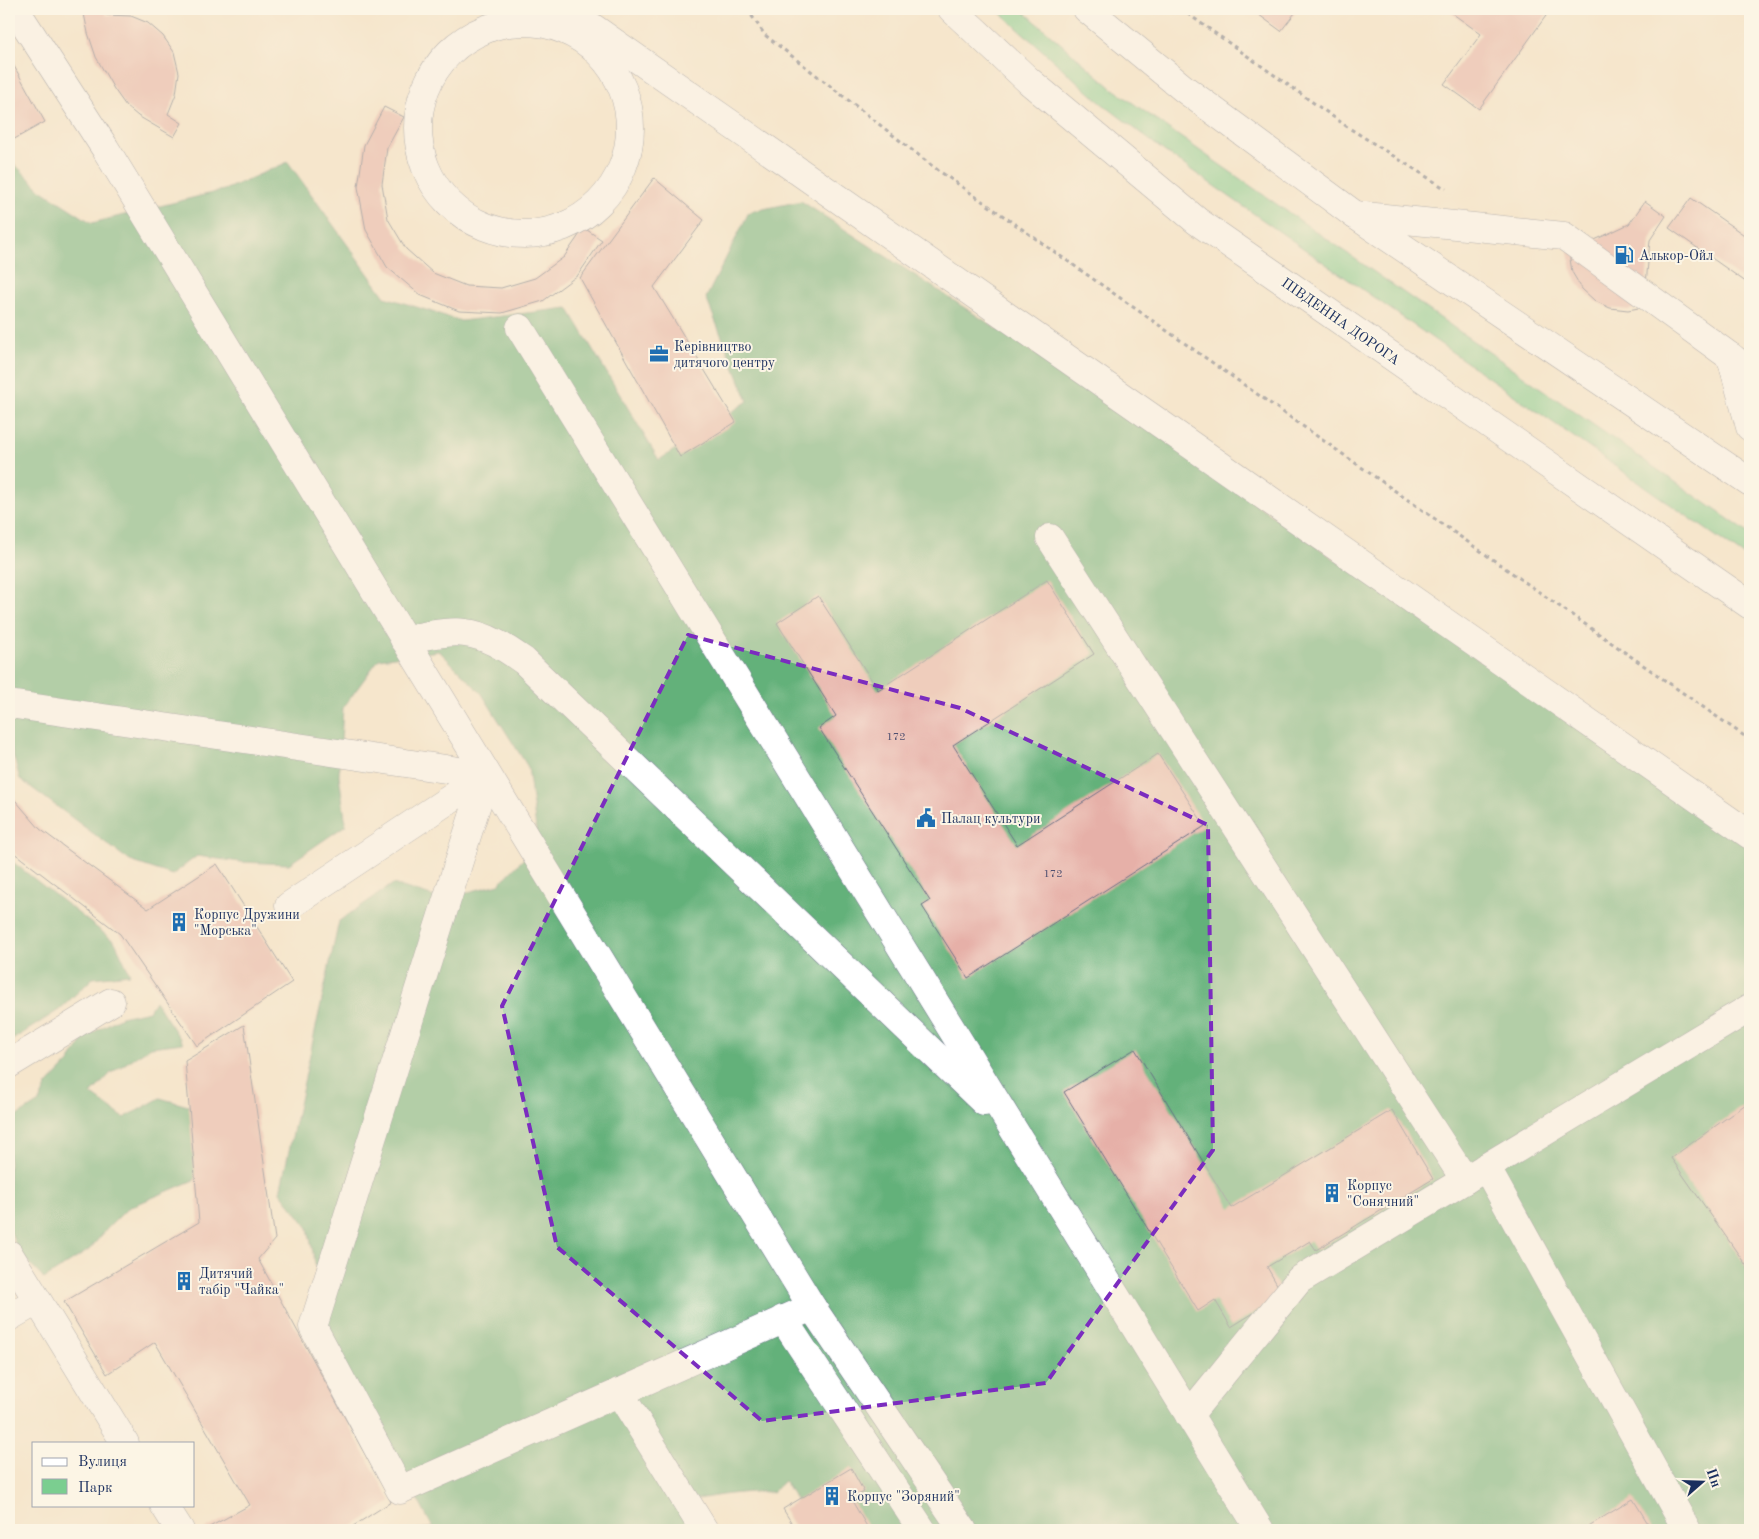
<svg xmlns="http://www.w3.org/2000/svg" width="1759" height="1539" font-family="'Old Standard TT',serif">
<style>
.green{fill:#7bce90;stroke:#4b7e77}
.forest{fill:#64b17a;stroke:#40706c}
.building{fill:#e6b0a8}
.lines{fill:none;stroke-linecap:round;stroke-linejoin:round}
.minor-casing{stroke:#676f84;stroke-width:29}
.major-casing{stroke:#676f84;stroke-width:29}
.path{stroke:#676f84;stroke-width:3;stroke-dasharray:4 4;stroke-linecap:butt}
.minor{stroke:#fff;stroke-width:28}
.major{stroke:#fff;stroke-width:28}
.marked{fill:none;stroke:#7b2cbf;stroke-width:4;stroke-dasharray:10 6;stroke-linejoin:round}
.labels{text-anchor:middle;stroke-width:4;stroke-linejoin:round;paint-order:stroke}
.number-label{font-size:11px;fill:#4e4f70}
.poi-label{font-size:14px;fill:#1b2f5e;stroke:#fcf5e5;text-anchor:start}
.street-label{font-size:14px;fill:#1b2f5e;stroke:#fcf5e5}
</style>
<rect width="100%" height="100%" fill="#fcf5e5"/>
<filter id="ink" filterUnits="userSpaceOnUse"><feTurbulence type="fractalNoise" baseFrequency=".02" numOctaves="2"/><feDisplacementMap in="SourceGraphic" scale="10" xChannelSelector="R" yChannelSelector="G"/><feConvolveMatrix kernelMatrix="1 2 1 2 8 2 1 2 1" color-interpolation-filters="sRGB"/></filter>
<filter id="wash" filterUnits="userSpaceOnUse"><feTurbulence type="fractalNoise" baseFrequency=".0096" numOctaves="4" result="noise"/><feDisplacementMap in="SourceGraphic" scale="20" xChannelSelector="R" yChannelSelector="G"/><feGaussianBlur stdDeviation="1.12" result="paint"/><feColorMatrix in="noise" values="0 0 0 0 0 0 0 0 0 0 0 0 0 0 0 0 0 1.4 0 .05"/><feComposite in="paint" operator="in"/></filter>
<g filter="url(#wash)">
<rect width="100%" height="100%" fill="#f5e6cc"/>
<path class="green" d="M996,9H1021L1112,88L1176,134L1750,534V560L1164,151L1100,102Z"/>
<g class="forest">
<path d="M9,159L41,190L92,223L224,190L288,162L385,297L461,321L568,308L659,460L748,401L706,298L749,212L801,201L1114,405L1750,849V1530H815L784,1481L772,1492C745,1491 719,1495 693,1500L682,1530H409L433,1528L375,1420L333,1353L308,1228L280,1192L339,921L393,884L441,899L499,884L538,844L528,767L482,694L439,651L379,659L343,708L339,775L346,825L289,864L240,862L197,856L172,875L130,861L20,779L9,741Z"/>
<path d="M9,859L115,942L130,974L93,978L59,1010L9,1042Z"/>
<path d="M155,1001L183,1043L151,1047L111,1073L91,1094L124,1118L160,1098L192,1107L201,1177L128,1208L106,1230L89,1250L44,1279L19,1253L9,1227V1121L39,1102L47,1085L69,1062L85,1037L121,1017L149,1011Z"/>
</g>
<g id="blocks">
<g class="building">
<path d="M83,9H105L106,15L131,16L148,23L163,36L174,52L179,73L176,94L168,114L182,123L174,137L138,116L126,106L114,89L96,57L88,33Z"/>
<path d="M1251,9H1298L1281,31Z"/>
<path d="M1446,9H1541L1548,13L1479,109L1444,84L1481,34Z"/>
<path d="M9,57L45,122L9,142Z"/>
<path d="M384,107L404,117L387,148L382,184L388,219L406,249L433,273L466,286L501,288L535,278L564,257L584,228L602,240L578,275L543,301L502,313L459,311L420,295L387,267L366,230L358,187L364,145Z"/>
<path d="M654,178L704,220L654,287L736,422L680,457L580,278Z"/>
<path d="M1691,198L1750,239V285L1669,228Z"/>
<path d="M1645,201L1666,216L1650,240L1644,307L1628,310L1610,308L1595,301L1582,289L1572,272L1569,252L1629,224Z"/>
<path d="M1047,580L1094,654L953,745L1017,845L1158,754L1205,826L968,978L922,906L930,901L819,728L836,716L777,623L818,596L878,690Z"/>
<path d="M9,793L40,829L148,909L217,864L292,982L197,1046L120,934L9,849Z"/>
<path d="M244,1025L275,1239L258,1259L391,1502L347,1530H204L250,1505L155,1342L107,1374L64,1302L199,1222L185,1061Z"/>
<path d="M1135,1049L1231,1208L1392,1110L1433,1179L1316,1250L1310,1241L1267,1267L1283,1295L1231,1327L1215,1300L1198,1311L1064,1092Z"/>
<path d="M1750,1101V1271L1671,1158Z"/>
<path d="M851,1468L864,1492L851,1499L869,1530H796L783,1509Z"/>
<path d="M1633,1499L1652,1530H1582Z"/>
</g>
</g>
</g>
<g filter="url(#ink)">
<use href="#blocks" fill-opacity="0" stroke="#676f84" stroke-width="1"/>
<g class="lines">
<g class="minor-casing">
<g id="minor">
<path d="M15,9L105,148L812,1307L963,1530"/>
<path d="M566,9L1750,835"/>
<circle cx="524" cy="128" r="106"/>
<path d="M1355,215L1564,236L1750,371"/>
<path d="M520,328L1260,1530"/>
<path d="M1731,357L1750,427"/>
<path d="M1050,538L1465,1180"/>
<path d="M404,639C421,637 449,630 465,633C487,635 507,649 524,661L984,1102"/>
<path d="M9,704L486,775"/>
<path d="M486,775L313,1327L400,1490L812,1307"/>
<path d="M289,906L486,775"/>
<path d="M9,1064L111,1002"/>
<path d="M1486,1167L1687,1530"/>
<path d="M9,1254L125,1443"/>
<path d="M9,1317L37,1301"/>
<path d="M783,1319L922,1530"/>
<path d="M619,1392L704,1530"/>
<path d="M1189,1415L1299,1280L1750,1008"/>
<path d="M164,1505L180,1530"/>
</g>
</g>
<g class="major-casing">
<g id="major">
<path d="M952,9L1029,81L1197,221L1750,605"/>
<path d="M1087,9L1183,88L1355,215L1750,482"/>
</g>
</g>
<g class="path">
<path d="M747,9L765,35L935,168L1750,740"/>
<path d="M1181,9L1349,128L1446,189"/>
</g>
<use href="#minor" class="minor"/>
<use href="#major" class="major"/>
</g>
</g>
<path d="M0 0H1759V1539H0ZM688,635L960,708L1208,825L1213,1150L1046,1383L762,1421L557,1247L502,1006Z" fill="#f5e6cc" fill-opacity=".55" fill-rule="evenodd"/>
<path class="marked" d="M688,635L960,708L1208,825L1213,1150L1046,1383L762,1421L557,1247L502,1006Z"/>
<defs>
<g id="fuel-bare" transform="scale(1.5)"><path d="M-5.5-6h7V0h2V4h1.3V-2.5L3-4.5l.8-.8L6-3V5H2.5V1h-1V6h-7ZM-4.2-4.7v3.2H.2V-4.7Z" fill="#1f6fb2" stroke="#fcf5e5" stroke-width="2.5" paint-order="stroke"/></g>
<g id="office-bare" transform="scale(1.5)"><path d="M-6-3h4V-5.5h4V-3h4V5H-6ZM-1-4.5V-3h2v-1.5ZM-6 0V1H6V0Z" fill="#1f6fb2" stroke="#fcf5e5" stroke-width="2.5" paint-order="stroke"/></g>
<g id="civic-bare" transform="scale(1.5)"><path d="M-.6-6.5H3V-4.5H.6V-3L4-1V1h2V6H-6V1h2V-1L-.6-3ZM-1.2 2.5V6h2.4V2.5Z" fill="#1f6fb2" stroke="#fcf5e5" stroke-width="2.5" paint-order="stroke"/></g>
<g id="building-bare" transform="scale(1.5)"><path d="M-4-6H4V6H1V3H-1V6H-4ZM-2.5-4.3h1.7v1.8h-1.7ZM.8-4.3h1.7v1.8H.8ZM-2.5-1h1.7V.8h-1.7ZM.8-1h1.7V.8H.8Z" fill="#1f6fb2" stroke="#fcf5e5" stroke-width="2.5" paint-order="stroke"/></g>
</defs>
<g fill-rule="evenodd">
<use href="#fuel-bare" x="1624" y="255"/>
<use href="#office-bare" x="659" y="354"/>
<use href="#civic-bare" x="926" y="818"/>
<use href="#building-bare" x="179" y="922"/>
<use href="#building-bare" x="1332" y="1193"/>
<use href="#building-bare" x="184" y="1281"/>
<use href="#building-bare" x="832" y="1496"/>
</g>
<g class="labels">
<g class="number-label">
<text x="896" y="740">172</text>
<text x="1053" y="877">172</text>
</g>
<g class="poi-label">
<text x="1639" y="260">Алькор-Ойл</text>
<text x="674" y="351">Керівництво<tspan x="674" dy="16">дитячого центру</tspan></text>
<text x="941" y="823">Палац культури</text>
<text x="194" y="919">Корпус Дружини<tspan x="194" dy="16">"Морська"</tspan></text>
<text x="1347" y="1190">Корпус<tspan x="1347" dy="16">"Сонячний"</tspan></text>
<text x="199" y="1278">Дитячий<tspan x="199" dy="16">табір "Чайка"</tspan></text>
<text x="847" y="1501">Корпус "Зоряний"</text>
</g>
<g class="street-label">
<text transform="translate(1341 321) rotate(35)" y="5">ПІВДЕННА ДОРОГА</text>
</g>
</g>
<rect width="1759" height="1539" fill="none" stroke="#fcf5e5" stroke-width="30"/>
<rect x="32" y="1442" width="162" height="65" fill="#fcf5e5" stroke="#a2a6af"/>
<rect x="42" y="1458" width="25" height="8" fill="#ffffff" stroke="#a2a6af"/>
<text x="78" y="1466" font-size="15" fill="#1b2f5e">Вулиця</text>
<rect x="42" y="1479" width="25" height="15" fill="#7bce90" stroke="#a2a6af"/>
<text x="78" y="1492" font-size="15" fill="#1b2f5e">Парк</text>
<g transform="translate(1702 1482) rotate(70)" stroke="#fcf5e5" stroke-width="4" paint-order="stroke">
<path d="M0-4L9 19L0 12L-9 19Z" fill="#1b2f5e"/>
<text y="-8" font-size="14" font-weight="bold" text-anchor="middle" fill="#1b2f5e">Пн</text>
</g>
</svg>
